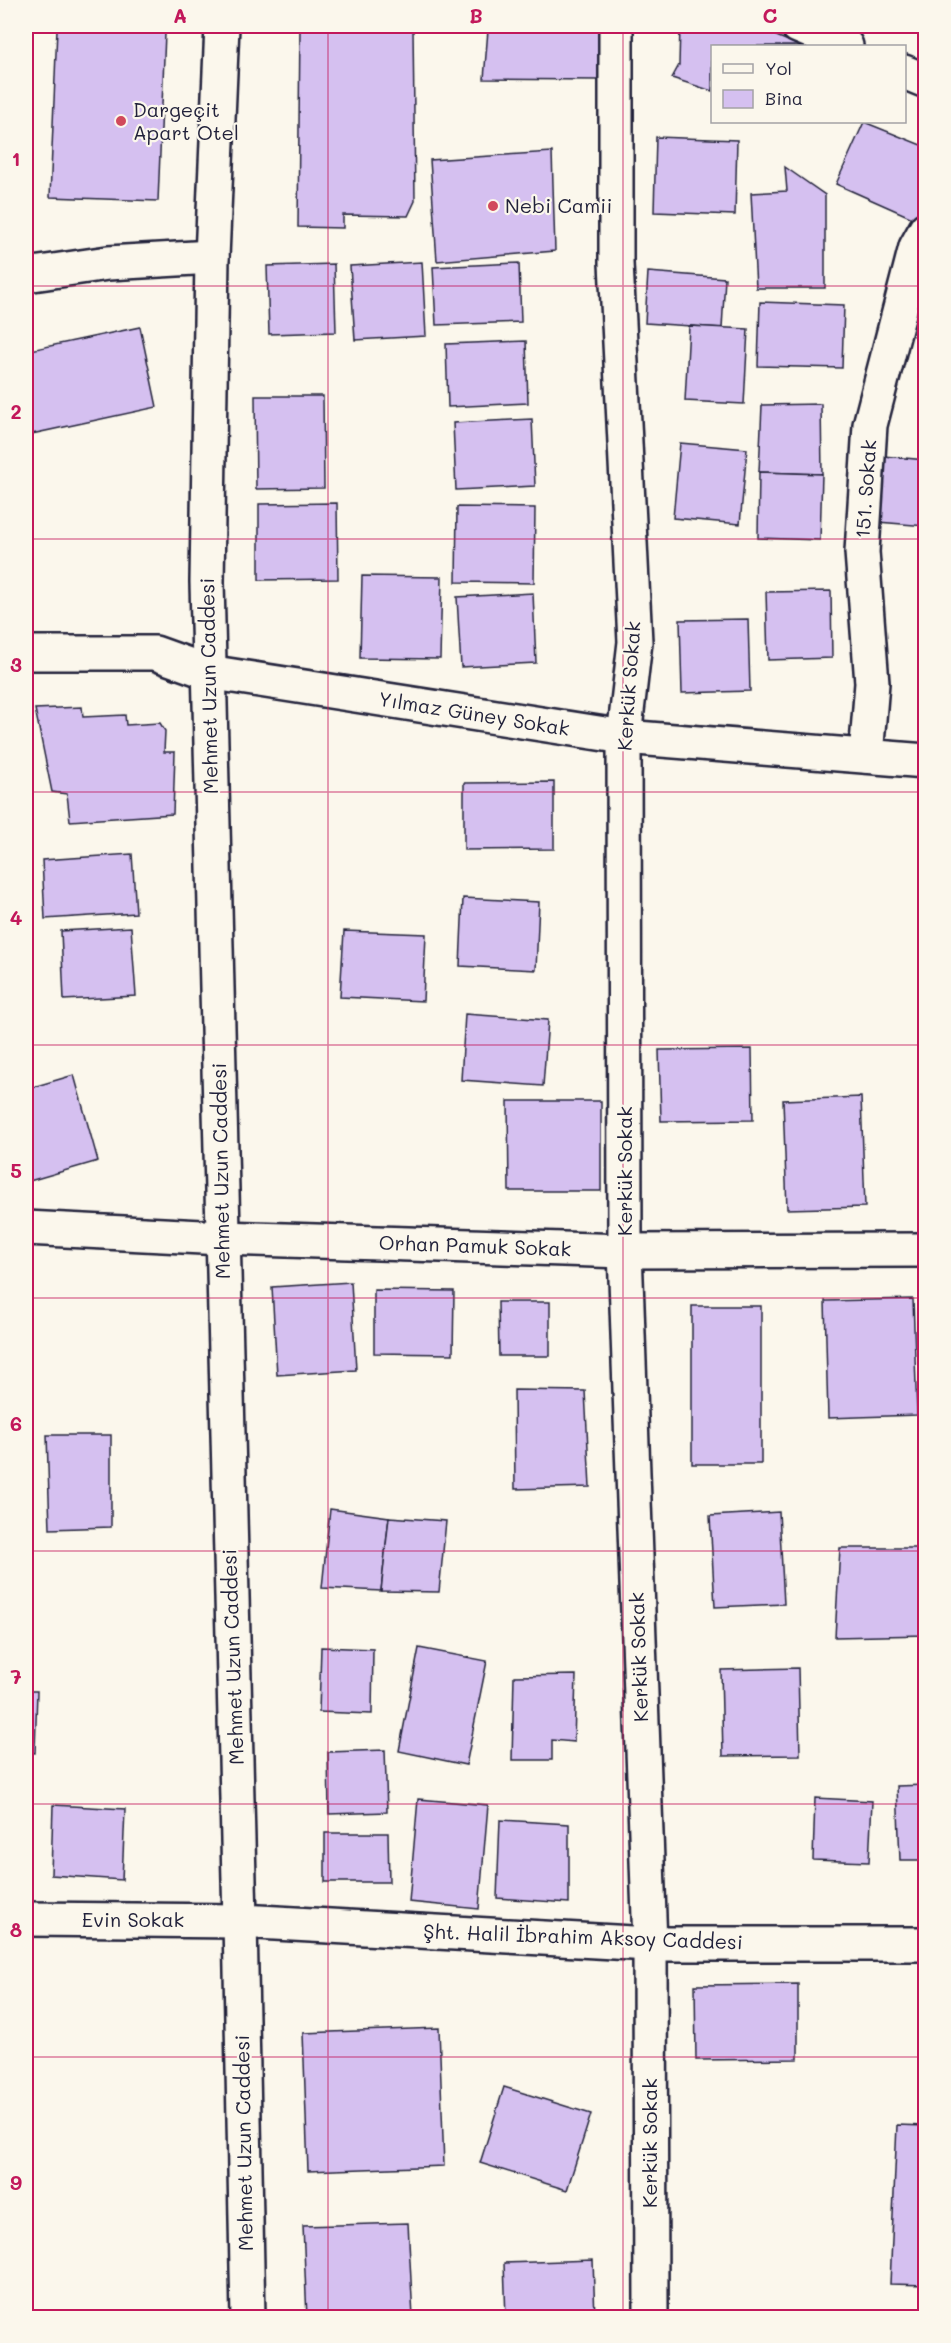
<svg xmlns="http://www.w3.org/2000/svg" width="951" height="2343" font-family="Mali,sans-serif">
<style>
.building{fill:#d5c0f0;stroke:#22223b;stroke-width:1.5}
.lines{fill:none;stroke-linecap:round;stroke-linejoin:round}
.street-casing{stroke:#22223b;stroke-width:38}
.secondary-casing{stroke:#22223b;stroke-width:38}
.street{stroke:#fbf7ec;stroke-width:33}
.secondary{stroke:#fbf7ec;stroke-width:33}
.grid{fill:none;stroke:#c2185b;stroke-width:1.5;stroke-opacity:0.55}
.poi-dot{fill:#d1495b;stroke:#fbf7ec;stroke-width:2}
.labels{text-anchor:middle;stroke-width:4.5;stroke-linejoin:round;paint-order:stroke}
.poi-label{font-size:20px;fill:#22223b;stroke:#fbf7ec;text-anchor:start}
.street-label{font-size:20px;fill:#22223b;stroke:#fbf7ec}
.neatline{fill:none;stroke:#c2185b;stroke-width:2}
.grid-label{font-size:20px;text-anchor:middle;font-weight:bold;fill:#c2185b}
</style>
<rect width="100%" height="100%" fill="#fbf7ec"/>
<filter id="ink" filterUnits="userSpaceOnUse"><feTurbulence type="fractalNoise" baseFrequency=".0167" numOctaves="2"/><feDisplacementMap in="SourceGraphic" scale="12" xChannelSelector="R" yChannelSelector="G"/><feConvolveMatrix kernelMatrix="1 2 1 2 8 2 1 2 1" color-interpolation-filters="sRGB"/></filter>
<g filter="url(#ink)">
<g class="building">
<path d="M300,26H409L413,29L415,201L408,216L343,215V228L298,227Z"/>
<path d="M499,26H600L598,80L484,79L488,30Z"/>
<path d="M680,26H753L800,46H712V91L672,78L679,65Z"/>
<path d="M57,29L165,33L158,201L50,197Z"/>
<path d="M864,122L926,147V207L919,221L836,184Z"/>
<path d="M656,137L737,140L735,215L654,212Z"/>
<path d="M552,152L555,251L437,261L430,160Z"/>
<path d="M785,167L825,195V288H756L751,193L787,191Z"/>
<path d="M422,262L426,336L355,340L350,266Z"/>
<path d="M519,263L521,322L436,325L433,267Z"/>
<path d="M334,264L336,332L269,334L267,266Z"/>
<path d="M926,271V317L918,316Z"/>
<path d="M648,272L725,278L722,328L645,323Z"/>
<path d="M760,302L844,305L842,368L758,366Z"/>
<path d="M689,326L748,329L744,404L685,401Z"/>
<path d="M140,327L157,407L27,435L26,351Z"/>
<path d="M526,341L528,403L448,407L446,344Z"/>
<path d="M255,396H323L324,488L256,489Z"/>
<path d="M821,404L822,474L759,472L762,405Z"/>
<path d="M532,419L535,486L456,490L453,423Z"/>
<path d="M680,443L747,449L740,524L673,518Z"/>
<path d="M883,456L926,460V526L878,522Z"/>
<path d="M759,472L822,474L820,540L758,538Z"/>
<path d="M337,503L338,579L259,580V504Z"/>
<path d="M457,507L535,508L534,583L456,582Z"/>
<path d="M362,576L442,577L440,659L360,658Z"/>
<path d="M831,591L832,658L768,660L766,592Z"/>
<path d="M533,593L536,663L461,667L457,597Z"/>
<path d="M748,619L750,691L682,693L680,620Z"/>
<path d="M82,707L83,717L125,715L126,725L160,723L165,731L164,752H175L173,814L70,821L67,794L52,792L35,709Z"/>
<path d="M554,782V849L464,850V783Z"/>
<path d="M132,854L136,913L45,919L42,860Z"/>
<path d="M463,898L539,902L536,970L460,966Z"/>
<path d="M131,927L136,996L64,1000L61,931Z"/>
<path d="M344,931L426,934L423,1001L340,997Z"/>
<path d="M465,1014L548,1020L543,1086L461,1080Z"/>
<path d="M752,1049L753,1120L661,1121L659,1050Z"/>
<path d="M74,1075L98,1161L26,1182V1089Z"/>
<path d="M861,1097L865,1207L787,1209L783,1100Z"/>
<path d="M508,1101H601V1191H509Z"/>
<path d="M351,1282L356,1370L277,1375L272,1287Z"/>
<path d="M374,1290L454,1291L453,1354L374,1353Z"/>
<path d="M913,1299L917,1415L828,1418L825,1301Z"/>
<path d="M498,1302H550V1356H499Z"/>
<rect x="692" y="1306" width="69" height="158"/>
<path d="M514,1390L585,1391L590,1487L515,1489Z"/>
<path d="M47,1435H111V1527L50,1529Z"/>
<path d="M330,1509L389,1517L381,1591L322,1588Z"/>
<path d="M779,1512L784,1604L715,1607L710,1516Z"/>
<path d="M389,1517L446,1521L439,1592L381,1591Z"/>
<path d="M840,1548H926V1635L835,1637Z"/>
<path d="M321,1647L373,1649L372,1714L319,1712Z"/>
<path d="M419,1648L487,1661L466,1765L399,1751Z"/>
<path d="M798,1668L800,1755L723,1756L721,1670Z"/>
<path d="M576,1675L574,1742L552,1740V1760H512L514,1676Z"/>
<path d="M26,1691H37L35,1753L26,1752Z"/>
<path d="M385,1750L387,1812L329,1814L328,1752Z"/>
<path d="M926,1785V1860H900L897,1786Z"/>
<path d="M815,1798L872,1801L869,1862L813,1860Z"/>
<path d="M418,1799L488,1805L479,1909L409,1902Z"/>
<path d="M53,1805L125,1809L122,1880L51,1875Z"/>
<path d="M500,1820L569,1824V1903L497,1898Z"/>
<path d="M325,1833H388L389,1882H325Z"/>
<path d="M798,1984V2059L696,2060L695,1985Z"/>
<path d="M439,2028L444,2166L308,2171L303,2033Z"/>
<path d="M504,2087L591,2114L567,2190L480,2163Z"/>
<path d="M897,2125L926,2126V2285L890,2284Z"/>
<path d="M408,2223L413,2318H307L303,2226Z"/>
<path d="M593,2260L595,2318H506L504,2263Z"/>
</g>
<g class="lines">
<g class="street-casing">
<g id="street">
<path d="M616,26V263L635,642L624,737L625,1251L650,1944L651,2318"/>
<path d="M26,275L108,263L212,257"/>
<path d="M26,653H155L208,672L624,737L926,761"/>
<path d="M866,756L872,683L862,552L870,425L916,247L926,229"/>
<path d="M26,1228L222,1238L625,1251L926,1250"/>
<path d="M26,1919L240,1921"/>
</g>
</g>
<g class="secondary-casing">
<g id="secondary">
<path d="M222,26L212,257L207,582L240,1921L248,2318"/>
<path d="M798,26L846,46"/>
<path d="M904,72L926,81"/>
<path d="M240,1921L650,1944H926"/>
</g>
</g>
<use href="#street" class="street"/>
<use href="#secondary" class="secondary"/>
</g>
</g>
<path class="grid" d="M328,26V2318M623,26V2318M26,286H926M26,539H926M26,792H926M26,1045H926M26,1298H926M26,1551H926M26,1804H926M26,2057H926"/>
<g class="poi-dot">
<circle cx="121" cy="121" r="6"/>
<circle cx="493" cy="206" r="6"/>
</g>
<g class="labels">
<g class="poi-label">
<text x="133" y="117">Dargeçit<tspan x="133" dy="23">Apart Otel</tspan></text>
<text x="505" y="213">Nebi Camii</text>
</g>
<g class="street-label">
<text transform="translate(866 489) rotate(-86)" y="7">151. Sokak</text>
<text transform="translate(209 686) rotate(-91)" y="7">Mehmet Uzun Caddesi</text>
<text transform="translate(629 686) rotate(-86)" y="7">Kerkük Sokak</text>
<text transform="translate(474 714) rotate(9)" y="7">Yılmaz Güney Sokak</text>
<text transform="translate(221 1171) rotate(-91)" y="7">Mehmet Uzun Caddesi</text>
<text transform="translate(625 1171) rotate(-90)" y="7">Kerkük Sokak</text>
<text transform="translate(475 1246) rotate(2)" y="7">Orhan Pamuk Sokak</text>
<text transform="translate(233 1657) rotate(-92)" y="7">Mehmet Uzun Caddesi</text>
<text transform="translate(639 1657) rotate(-92)" y="7">Kerkük Sokak</text>
<text x="133" y="1927">Evin Sokak</text>
<text transform="translate(583 1937) rotate(2)" y="7">Şht. Halil İbrahim Aksoy Caddesi</text>
<text transform="translate(244 2143) rotate(-91)" y="7">Mehmet Uzun Caddesi</text>
<text transform="translate(650 2143) rotate(-90)" y="7">Kerkük Sokak</text>
</g>
</g>
<rect width="951" height="2343" fill="none" stroke="#fbf7ec" stroke-width="66"/>
<rect x="711" y="45" width="195" height="78" fill="#fbf7ec" stroke="#a4a2a5" stroke-width="1.5"/>
<rect x="723" y="64" width="30" height="9" fill="#fbf7ec" stroke="#a4a2a5" stroke-width="1.5"/>
<text x="765" y="75" font-size="18" fill="#22223b">Yol</text>
<rect x="723" y="90" width="30" height="18" fill="#d5c0f0" stroke="#a4a2a5" stroke-width="1.5"/>
<text x="765" y="105" font-size="18" fill="#22223b">Bina</text>
<rect x="33" y="33" width="885" height="2277" class="neatline"/>
<g class="grid-label">
<text x="180" y="23">A</text>
<text x="476" y="23">B</text>
<text x="770" y="23">C</text>
<text x="16" y="166">1</text>
<text x="16" y="419">2</text>
<text x="16" y="672">3</text>
<text x="16" y="925">4</text>
<text x="16" y="1178">5</text>
<text x="16" y="1431">6</text>
<text x="16" y="1684">7</text>
<text x="16" y="1937">8</text>
<text x="16" y="2190">9</text>
</g>
</svg>
